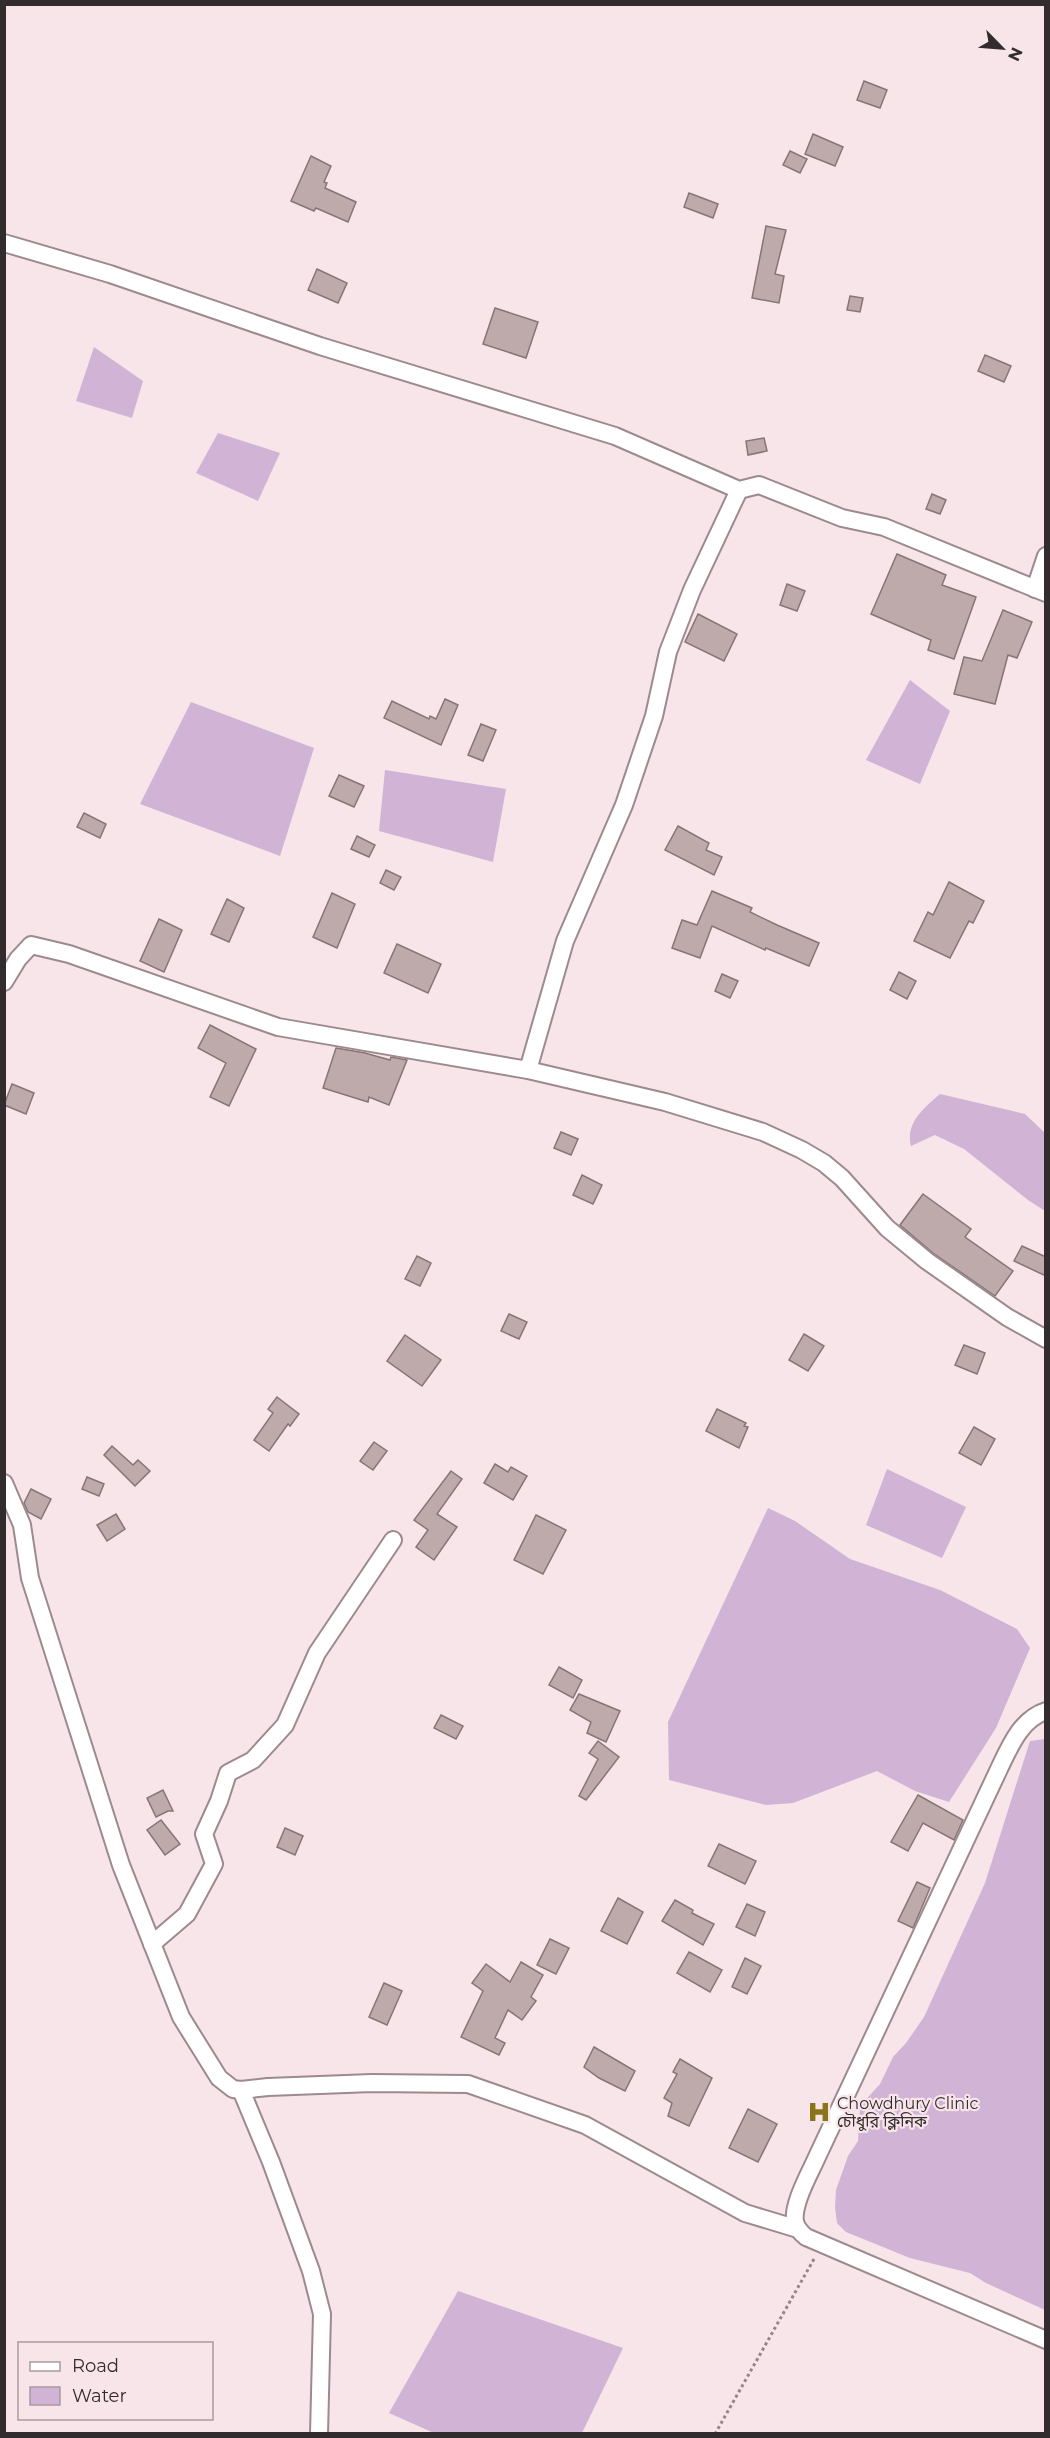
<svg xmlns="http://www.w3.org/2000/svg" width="1050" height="2438" font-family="Montserrat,'Noto Sans Bengali',sans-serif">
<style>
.water{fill:#d0b3d5}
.building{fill:#beaaaa;stroke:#877575;stroke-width:1.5}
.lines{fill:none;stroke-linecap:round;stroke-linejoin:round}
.minor-casing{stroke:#9c8a8f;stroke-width:20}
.path{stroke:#93868a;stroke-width:3;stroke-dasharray:3 3;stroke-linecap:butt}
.minor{stroke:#fff;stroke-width:16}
.labels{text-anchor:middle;stroke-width:4.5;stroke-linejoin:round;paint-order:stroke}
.poi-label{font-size:16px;fill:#332c2e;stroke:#f8e5ea;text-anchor:start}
</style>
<rect width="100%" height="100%" fill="#f8e5ea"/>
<g class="water">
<path d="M94,347L143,381L132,418L76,401Z"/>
<path d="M218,433L280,453L258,501L196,473Z"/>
<path d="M910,680L950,711L920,784L866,760Z"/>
<path d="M191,702L314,748L280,856L140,804Z"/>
<path d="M385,770L506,789L493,862L379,831Z"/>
<path d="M940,1094L1025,1114L1045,1133V1211L1028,1200L964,1149L935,1135L911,1146C905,1123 924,1108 940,1094Z"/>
<path d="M887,1469L966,1507L942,1558L866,1525Z"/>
<path d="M768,1508L795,1521L850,1559L940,1590L1017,1629L1030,1648L996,1728L949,1802L915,1791L877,1771L793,1803L766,1805L669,1780L668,1722Z"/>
<path d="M1045,1739H1046L1045,2310L986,2283L970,2273L910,2258L846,2232L837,2223L835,2207L836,2190L848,2156L858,2141L860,2106L880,2084L893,2057L906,2043L924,2017L985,1883L1030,1741Z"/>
<path d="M458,2291L623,2348L582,2433H434L389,2413Z"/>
</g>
<g class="building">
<path d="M864,81L887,90L880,108L857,100Z"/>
<path d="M813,134L843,147L835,166L805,154Z"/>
<path d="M790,151L807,159L800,173L783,165Z"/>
<path d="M311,156L331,166L324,182L327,183L325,188L356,202L348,222L316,208L314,211L291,201Z"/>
<path d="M689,193L718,204L713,218L684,207Z"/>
<path d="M766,226L786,230L775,274L784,276L779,303L752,298Z"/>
<path d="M317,269L347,283L338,303L308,290Z"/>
<path d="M850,296L863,298L860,312L847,310Z"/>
<path d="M495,308L538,322L526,358L483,344Z"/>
<path d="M985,355L1011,366L1004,382L978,371Z"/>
<path d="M764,438L767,451L748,455L746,441Z"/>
<path d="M932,494L946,500L940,514L926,509Z"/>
<path d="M897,554L946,575L942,585L976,597L954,659L928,650L931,640L871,614Z"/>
<path d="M787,584L805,591L797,611L780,605Z"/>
<path d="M1003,610L1032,622L1017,658L1008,655L995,704L954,694L964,657L982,661Z"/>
<path d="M698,614L737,634L724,661L685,642Z"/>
<path d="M445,699L458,705L441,745L384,718L392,701L429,719L430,716L436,719Z"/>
<path d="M481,724L496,730L483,761L468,755Z"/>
<path d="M339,775L364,786L354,807L329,796Z"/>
<path d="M84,813L106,824L100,838L77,827Z"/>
<path d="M678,826L709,843L706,850L722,857L714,875L665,850Z"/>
<path d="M357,836L375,845L369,857L351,849Z"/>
<path d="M386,870L401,877L394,890L380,883Z"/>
<path d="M949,882L984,901L973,923L969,921L950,958L914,941L928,912L933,915Z"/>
<path d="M712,891L752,908L750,912L777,925L819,943L809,966L766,948L765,950L712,926L700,958L672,948L682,920L697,925Z"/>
<path d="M332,893L355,904L337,948L313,937Z"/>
<path d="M227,899L244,908L229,942L211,934Z"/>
<path d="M159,919L182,930L164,972L140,961Z"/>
<path d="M397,944L441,964L428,993L384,973Z"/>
<path d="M899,972L916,981L907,999L890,990Z"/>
<path d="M722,974L738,981L730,998L715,991Z"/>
<path d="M210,1025L256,1049L229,1106L210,1097L226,1063L198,1048Z"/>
<path d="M336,1048L365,1053L390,1060L391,1057L407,1060L389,1105L369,1097L368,1102L323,1088Z"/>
<path d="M12,1084L34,1093L26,1114L4,1105Z"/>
<path d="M561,1132L578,1139L571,1155L554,1148Z"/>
<path d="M582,1175L602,1185L593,1204L573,1195Z"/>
<path d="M923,1194L971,1229L965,1237L1013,1271L995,1296L933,1253L900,1225Z"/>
<path d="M1022,1246L1046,1257V1276L1014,1261Z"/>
<path d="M417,1256L431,1263L420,1286L405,1279Z"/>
<path d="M509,1314L527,1322L519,1339L501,1331Z"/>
<path d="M804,1334L824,1346L808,1371L789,1360Z"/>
<path d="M405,1335L441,1360L422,1386L387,1361Z"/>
<path d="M964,1345L985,1353L977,1374L955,1365Z"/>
<path d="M277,1397L299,1414L290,1426L288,1424L269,1451L254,1440L273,1413L268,1409Z"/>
<path d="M717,1409L746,1423L744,1426L748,1427L739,1448L706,1431Z"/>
<path d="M974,1427L995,1439L981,1465L959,1453Z"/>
<path d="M374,1442L387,1451L373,1470L360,1461Z"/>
<path d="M112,1446L133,1465L138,1460L150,1471L135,1486L104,1455Z"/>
<path d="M495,1464L508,1472L511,1467L527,1476L513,1500L484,1483Z"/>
<path d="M451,1471L462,1479L437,1514L457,1527L434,1560L416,1547L428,1530L414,1520Z"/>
<path d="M87,1477L104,1484L99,1496L82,1489Z"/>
<path d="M31,1489L51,1499L41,1519L28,1512L24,1503Z"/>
<path d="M116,1514L125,1529L107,1541L97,1525Z"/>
<path d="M536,1515L566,1530L543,1574L514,1560Z"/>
<path d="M559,1667L582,1680L573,1698L549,1685Z"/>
<path d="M579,1694L620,1711L606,1742L587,1733L591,1722L570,1710Z"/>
<path d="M441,1715L463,1726L456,1739L434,1728Z"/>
<path d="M598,1741L619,1757L586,1800L579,1796L598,1759L589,1753Z"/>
<path d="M163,1790L173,1811H168L156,1817L147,1798Z"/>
<path d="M918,1795L963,1820L954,1840L923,1823L908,1851L891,1842Z"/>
<path d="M161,1820L180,1844L165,1855L147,1830Z"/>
<path d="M285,1828L303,1836L295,1855L277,1847Z"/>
<path d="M719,1844L756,1861L745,1884L708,1866Z"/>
<path d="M917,1882L930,1888L913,1928L898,1921Z"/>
<path d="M618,1898L643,1912L627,1944L601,1931Z"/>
<path d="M675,1900L693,1910L692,1913L714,1924L703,1945L662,1921Z"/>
<path d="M747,1904L765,1912L755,1936L736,1927Z"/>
<path d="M550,1939L569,1948L556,1974L537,1965Z"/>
<path d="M689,1952L722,1970L710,1992L677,1973Z"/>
<path d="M745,1958L761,1966L747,1994L732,1987Z"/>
<path d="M521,1962L543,1975L531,1997L536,2001L522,2020L508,2010L495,2038L505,2043L499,2055L461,2037L483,1991L472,1983L486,1964L510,1982Z"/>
<path d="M384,1983L402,1991L387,2025L369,2017Z"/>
<path d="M594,2047L635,2071L625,2091L599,2078L584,2067Z"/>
<path d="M680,2059L712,2078L689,2126L668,2116L672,2103L664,2098L677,2074L673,2072Z"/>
<path d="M748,2109L777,2124L758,2162L729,2148Z"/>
</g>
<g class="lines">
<g class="minor-casing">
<g id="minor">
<path d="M4,243L110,274L320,346L615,436L739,490L759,485L842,518L884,527L1046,593"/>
<path d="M1035,589L1046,556"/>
<path d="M4,982L18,959L31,945L69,954L278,1027L528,1070L665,1102L763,1132L802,1150L824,1163L842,1178L887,1228L927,1261L1007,1317L1046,1339"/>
<path d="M528,1070L565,941L624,805L654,716L668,652L692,590L739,490"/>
<path d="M4,1483L22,1525L30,1578L121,1865L181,2017L219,2078L233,2089L241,2090L268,2087L372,2083L468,2084L585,2125L745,2213L798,2229"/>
<path d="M1046,1711C1021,1719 1010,1746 999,1769L817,2157C810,2173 792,2204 795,2222C797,2229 801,2233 806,2237L1046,2340"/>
<path d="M152,1944L187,1914L214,1864L204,1834L219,1801L228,1773L253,1760L285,1725L317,1653L393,1540"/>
<path d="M241,2090L271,2162L311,2271L322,2314L319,2434"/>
</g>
</g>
<path class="path" d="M715,2434L814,2259"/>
<use href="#minor" class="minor"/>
</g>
<defs>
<g id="hospital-bare" transform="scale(1.8)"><path d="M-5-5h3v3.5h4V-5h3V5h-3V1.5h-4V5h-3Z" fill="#897417" stroke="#f8e5ea" stroke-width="2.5" paint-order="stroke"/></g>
</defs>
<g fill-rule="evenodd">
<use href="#hospital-bare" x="819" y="2112"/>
</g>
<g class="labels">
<g class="poi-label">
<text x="837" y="2109">Chowdhury Clinic<tspan x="837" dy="18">চৌধুরি ক্লিনিক</tspan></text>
</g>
</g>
<rect width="1050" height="2438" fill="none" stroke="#332c2e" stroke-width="12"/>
<rect x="18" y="2342" width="195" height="78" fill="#f8e5ea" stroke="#a99b9f" stroke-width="1.5"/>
<rect x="30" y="2362" width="30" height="9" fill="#ffffff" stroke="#a99b9f" stroke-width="1.5"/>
<text x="72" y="2372" font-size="18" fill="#332c2e">Road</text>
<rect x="30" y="2387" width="30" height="18" fill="#d0b3d5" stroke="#a99b9f" stroke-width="1.5"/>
<text x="72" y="2402" font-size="18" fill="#332c2e">Water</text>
<g transform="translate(1002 48) rotate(115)" stroke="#f8e5ea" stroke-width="4.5" paint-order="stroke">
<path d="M0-4.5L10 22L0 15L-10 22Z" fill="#332c2e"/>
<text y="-9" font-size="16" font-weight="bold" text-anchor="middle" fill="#332c2e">N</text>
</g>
</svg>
